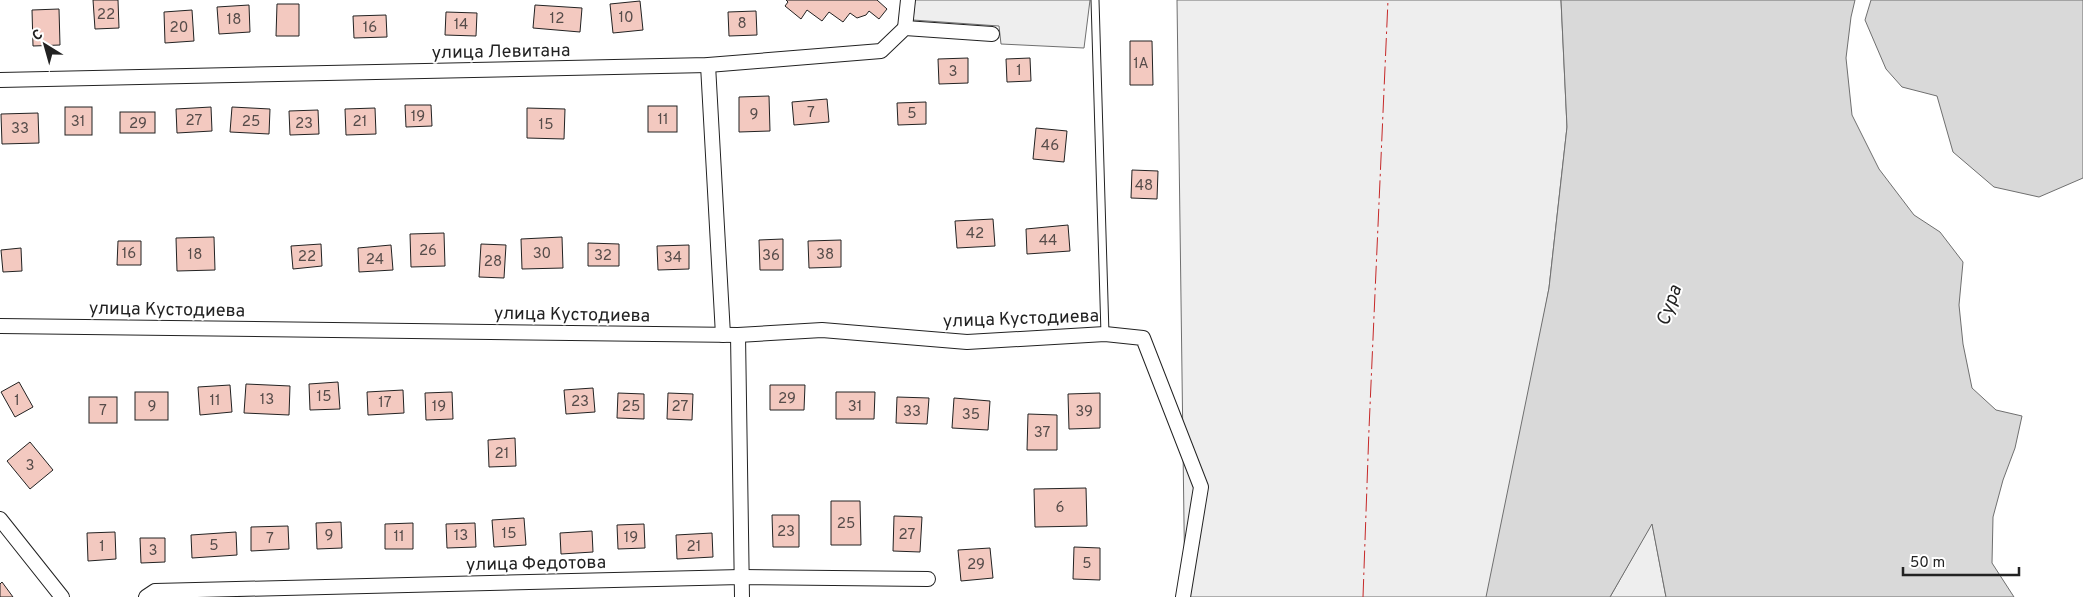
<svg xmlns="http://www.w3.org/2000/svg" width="2083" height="597" font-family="Overpass,sans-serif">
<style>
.green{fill:#eee;stroke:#6f6f6f}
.water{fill:#d9d9d9;stroke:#6f6f6f}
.building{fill:#f3c9c0;stroke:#222}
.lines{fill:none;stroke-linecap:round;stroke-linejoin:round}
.lane-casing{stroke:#222;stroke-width:9}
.street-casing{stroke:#222;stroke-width:16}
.lane{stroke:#fff;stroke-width:7}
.street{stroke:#fff;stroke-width:14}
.power{stroke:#c62828;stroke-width:1;stroke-dasharray:18 4 2.5 4;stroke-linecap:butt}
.labels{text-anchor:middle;stroke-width:4;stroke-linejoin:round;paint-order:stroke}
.number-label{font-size:15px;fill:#564c4a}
.street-label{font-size:18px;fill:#222;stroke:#fff}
.water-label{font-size:19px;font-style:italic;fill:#222;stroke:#fff}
</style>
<rect width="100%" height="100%" fill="#fff"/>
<g class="green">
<path d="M915,0H1090L1084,48L1001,44L999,26L913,20Z"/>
<path d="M1177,0H1561L1567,127L1549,288L1494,597H1185Z"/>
<path d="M1652,523L1666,597H1610Z"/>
</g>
<g class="water">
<path d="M1561,0H1855L1851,17L1846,58L1852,115L1879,169L1914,215L1940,232L1963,262L1959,305L1963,344L1972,388L1996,410L2022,416L2015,448L2003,480L1993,517L1992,563L2014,597H1666L1652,524L1610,597H1486L1549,288L1567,127Z"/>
<path d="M1871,0H2083V178L2039,197L1994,187L1953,152L1937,96L1902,87L1886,69L1865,20Z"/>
</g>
<g class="building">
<path d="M93,0H118L119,28L95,29Z"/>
<path d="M786,0H877L887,9L879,19L869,11L866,15L857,18L850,13L843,22L829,12L822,21L807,10L801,19L785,6L788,2Z"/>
<path d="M640,1L643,30L613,33L610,4Z"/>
<path d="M277,4H299V36H276Z"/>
<path d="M249,5L250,32L219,34L217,7Z"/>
<path d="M535,5L582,8L580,32L533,28Z"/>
<path d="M59,9L60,45L33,46L32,10Z"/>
<path d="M192,10L194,41L165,43L164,12Z"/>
<path d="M756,11L757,35L729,36L728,12Z"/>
<path d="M446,12L477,13L476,36L445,35Z"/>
<path d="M386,15L387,37L354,38L353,16Z"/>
<path d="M1130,41H1152L1153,85H1130Z"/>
<path d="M968,58V83L939,84L938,59Z"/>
<path d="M1030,58L1031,81L1007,82L1006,59Z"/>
<path d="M769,96L770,131L739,132V97Z"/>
<path d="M827,99L829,122L794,125L792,102Z"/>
<path d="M926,102V124L898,125L897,103Z"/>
<path d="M405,105H431L432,126L406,127Z"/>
<rect x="648" y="106" width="29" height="26"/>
<rect x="65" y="107" width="27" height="28"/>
<path d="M211,107L212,131L177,133L176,109Z"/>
<path d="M232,107L270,109L269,134L230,132Z"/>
<path d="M375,108L376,134L346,135L345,109Z"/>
<path d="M527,108L565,109L564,139L527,138Z"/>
<path d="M318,110L319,134L290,135L289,111Z"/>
<rect x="120" y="112" width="35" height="21"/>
<path d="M38,113L39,143L2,144L1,114Z"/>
<path d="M1036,128L1067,131L1064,162L1033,159Z"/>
<path d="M1132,170L1158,171L1157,199L1131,198Z"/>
<path d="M993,219L995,246L957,248L955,221Z"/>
<path d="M1068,225L1070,251L1027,254L1026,229Z"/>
<path d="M444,233L445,266L411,267L410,234Z"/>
<path d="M214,237L215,270L177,271L176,238Z"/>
<path d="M562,237L563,268L522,269L521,239Z"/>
<path d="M783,239V270H760L759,240Z"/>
<path d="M841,240V267L809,268L808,241Z"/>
<path d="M118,241H141V265H117Z"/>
<path d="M588,243L619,244V266H588Z"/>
<path d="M321,244L322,266L293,269L291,246Z"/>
<path d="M481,244L506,245L504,278L479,277Z"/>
<path d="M391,245L393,270L359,272L358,248Z"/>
<path d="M689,245V269L658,270L657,246Z"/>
<path d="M21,248L22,271L3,272L1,250Z"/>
<path d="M19,382L33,407L15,417L1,392Z"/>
<path d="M338,382L340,409L310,410L309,384Z"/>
<path d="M246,384L290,386L289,415L244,413Z"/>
<path d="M230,385L232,412L200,415L198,387Z"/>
<path d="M770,385H805L804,410H770Z"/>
<path d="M593,388L595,412L566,414L564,390Z"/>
<path d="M403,390L404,413L368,415L367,392Z"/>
<rect x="135" y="392" width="33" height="28"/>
<path d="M452,392L453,419L426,420L425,393Z"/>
<path d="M836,392H875L874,419H836Z"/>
<path d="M618,393L644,394V419L617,418Z"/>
<path d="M668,393L693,394L692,420L667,419Z"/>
<path d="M1100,393V428L1069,429L1068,394Z"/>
<rect x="89" y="397" width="28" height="26"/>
<path d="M897,397L929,398L927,424L896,423Z"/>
<path d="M954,398L990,401L988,430L952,428Z"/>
<path d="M1028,414L1057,415V450H1027Z"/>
<path d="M515,438L516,466L489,467L488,440Z"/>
<path d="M30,442L53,470L30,489L7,461Z"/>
<path d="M1086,488L1087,526L1035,527L1034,489Z"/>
<path d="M831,501H860L861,545H831Z"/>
<path d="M772,515H799V547H773Z"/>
<path d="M894,516L922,517L920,552L893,551Z"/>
<path d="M524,518L526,545L494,547L492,520Z"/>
<path d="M341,522L342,548L317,549L316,523Z"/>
<path d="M413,523V549H385V524Z"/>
<path d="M475,523L476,547L447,548L446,524Z"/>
<path d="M644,524L645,548L618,549L617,525Z"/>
<path d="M288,526L289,549L251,551V527Z"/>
<path d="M592,531L593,552L561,554L560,533Z"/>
<path d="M115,532L116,559L88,561L87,533Z"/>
<path d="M236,532L237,555L192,558L191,535Z"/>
<path d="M712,533L713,557L677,559L676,535Z"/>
<path d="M140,538H165V562L141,563Z"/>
<path d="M1074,547L1100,548V580L1073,579Z"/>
<path d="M990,548L993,578L961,581L958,550Z"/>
<path d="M2,582L13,597H0V584Z"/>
</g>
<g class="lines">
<g class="lane-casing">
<path id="lane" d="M1095,0L1105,334"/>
</g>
<g class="street-casing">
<g id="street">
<path d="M905,28L908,0"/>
<path d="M708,65L723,335"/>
<path d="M0,80L708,65L881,51L905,28L992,34"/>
<path d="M0,326L738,335L822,330L967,342L1105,334L1143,338L1201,487L1183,597"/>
<path d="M738,335L742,597"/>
<path d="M0,519L62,597"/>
<path d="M146,597L155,591L741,577L928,579"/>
</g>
</g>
<use href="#lane" class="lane"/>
<use href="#street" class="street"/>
<path class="power" d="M1363,597L1369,429L1388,0"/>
</g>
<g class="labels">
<g class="number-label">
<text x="106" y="19">22</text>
<text x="626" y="22">10</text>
<text x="557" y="23">12</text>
<text x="234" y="24">18</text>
<text x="742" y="28">8</text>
<text x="461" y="29">14</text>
<text x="179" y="32">20</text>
<text x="370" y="32">16</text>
<text x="1141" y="68">1А</text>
<text x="1019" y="75">1</text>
<text x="953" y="76">3</text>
<text x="811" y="117">7</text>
<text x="912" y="118">5</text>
<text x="754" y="119">9</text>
<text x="418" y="121">19</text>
<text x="663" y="124">11</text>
<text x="194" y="125">27</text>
<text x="78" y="126">31</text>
<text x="251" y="126">25</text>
<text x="360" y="126">21</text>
<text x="138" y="128">29</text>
<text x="304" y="128">23</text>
<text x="546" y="129">15</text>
<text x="20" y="133">33</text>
<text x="1050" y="150">46</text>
<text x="1144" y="190">48</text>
<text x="975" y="238">42</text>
<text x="1048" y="245">44</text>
<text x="428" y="255">26</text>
<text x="129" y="258">16</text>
<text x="542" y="258">30</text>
<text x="195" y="259">18</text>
<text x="825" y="259">38</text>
<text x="603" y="260">32</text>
<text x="771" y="260">36</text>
<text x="307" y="261">22</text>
<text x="673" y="262">34</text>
<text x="375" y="264">24</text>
<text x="493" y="266">28</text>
<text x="324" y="401">15</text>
<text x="787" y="403">29</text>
<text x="267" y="404">13</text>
<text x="17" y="405">1</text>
<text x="215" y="405">11</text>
<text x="580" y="406">23</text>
<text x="385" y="407">17</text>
<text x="152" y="411">9</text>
<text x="439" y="411">19</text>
<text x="631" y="411">25</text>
<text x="680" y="411">27</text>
<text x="855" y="411">31</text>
<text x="103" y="415">7</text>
<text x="912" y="416">33</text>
<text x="1084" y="416">39</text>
<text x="971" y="419">35</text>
<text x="1042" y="437">37</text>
<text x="502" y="458">21</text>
<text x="30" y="470">3</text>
<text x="1060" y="512">6</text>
<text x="846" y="528">25</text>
<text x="786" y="536">23</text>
<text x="509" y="538">15</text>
<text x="907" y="539">27</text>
<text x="329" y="540">9</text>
<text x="461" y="540">13</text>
<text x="399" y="541">11</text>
<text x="631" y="542">19</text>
<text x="270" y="543">7</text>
<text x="214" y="550">5</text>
<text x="102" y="551">1</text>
<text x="694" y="551">21</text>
<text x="153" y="555">3</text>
<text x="1087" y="568">5</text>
<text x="976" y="569">29</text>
</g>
<g class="street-label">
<text transform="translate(501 51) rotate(-1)" y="6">улица Левитана</text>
<text transform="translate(167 309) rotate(1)" y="6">улица Кустодиева</text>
<text transform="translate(572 314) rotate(1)" y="6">улица Кустодиева</text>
<text transform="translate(1021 318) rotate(-2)" y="6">улица Кустодиева</text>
<text transform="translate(536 563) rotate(-1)" y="6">улица Федотова</text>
</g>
<g class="water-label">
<text transform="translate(1668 305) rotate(-71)" y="7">Сура</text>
</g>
</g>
<g transform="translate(45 45) rotate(323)" stroke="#ffffff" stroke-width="4" paint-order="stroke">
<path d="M0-4L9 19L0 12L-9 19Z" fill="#222222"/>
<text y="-8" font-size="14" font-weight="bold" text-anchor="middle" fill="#222222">С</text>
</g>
<path d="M1903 567v8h116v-8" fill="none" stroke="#222222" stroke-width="2.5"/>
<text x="1910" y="567" font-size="15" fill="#222222" stroke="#ffffff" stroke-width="4" paint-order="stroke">50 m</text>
</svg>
